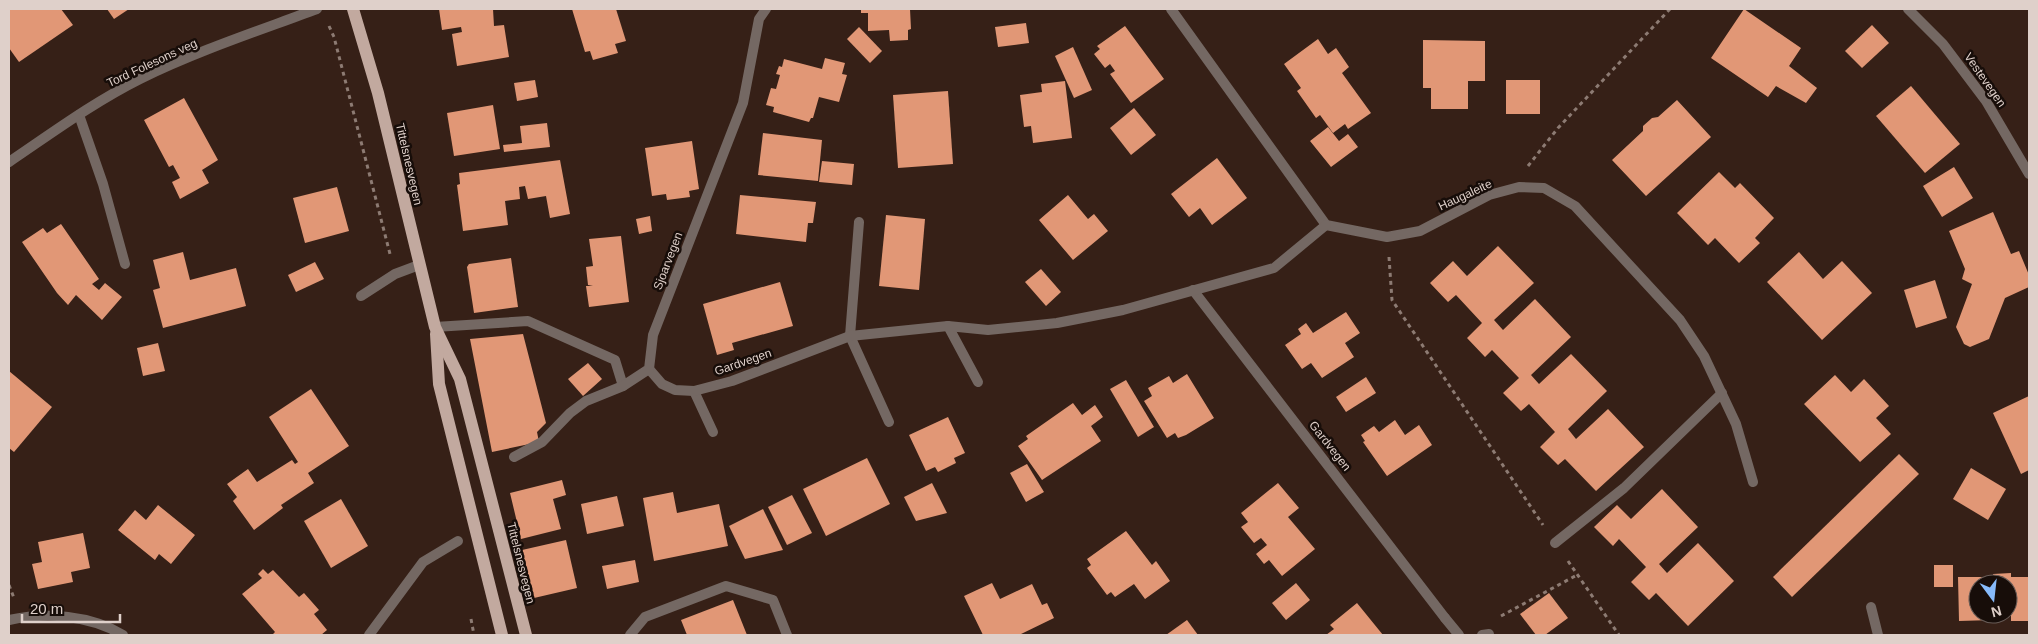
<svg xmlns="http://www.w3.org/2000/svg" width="2038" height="644" font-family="Arial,sans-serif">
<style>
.building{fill:#e19776}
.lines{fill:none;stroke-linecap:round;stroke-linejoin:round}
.path{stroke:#8d7b73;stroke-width:3;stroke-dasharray:4 4;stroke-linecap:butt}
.lane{stroke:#746863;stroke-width:10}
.street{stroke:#746863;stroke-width:10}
.primary{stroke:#c2a99f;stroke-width:12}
.labels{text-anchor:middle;stroke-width:5;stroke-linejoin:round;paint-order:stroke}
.street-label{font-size:12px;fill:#dfd0ca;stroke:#170d09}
</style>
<rect width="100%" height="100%" fill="#362017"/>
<g class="building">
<path d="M9,9H61L73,25L19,62L9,48Z"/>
<path d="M107,9H129L114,19Z"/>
<path d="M439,9H493L494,26L504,25L509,57L457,66L452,34L462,32L461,27L442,30Z"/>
<path d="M572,9H616L626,41L615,44L618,53L593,60L590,51L585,52Z"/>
<path d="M861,9H910L911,29L908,30V40L890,41L889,30L868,31V13H861Z"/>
<path d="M1744,9L1801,48L1789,66L1817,88L1806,103L1776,86L1768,97L1711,58Z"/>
<path d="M1026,23L1029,43L998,47L995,27Z"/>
<path d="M1872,25L1889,43L1862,68L1845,51Z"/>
<path d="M1125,26L1164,79L1131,103L1110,74L1115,71L1110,64L1105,68L1094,54L1100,49L1097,46Z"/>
<path d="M859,27L882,51L870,63L847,39Z"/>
<path d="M1318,39L1328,54L1336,48L1349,67L1342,73L1371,113L1348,129L1345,124L1333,133L1320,115L1316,118L1297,91L1301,88L1284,64Z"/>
<path d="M1423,40L1485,41V81H1468V109H1431V88H1423Z"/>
<path d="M1073,47L1092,90L1074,98L1055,56Z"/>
<path d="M825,58L845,63L842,74L847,75L839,102L819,97L813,118H811L809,122L773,112L774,107L766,105L771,88L776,89L780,75L776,74L779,66L782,67L784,59L822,69Z"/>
<path d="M535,80L538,97L517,101L514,83Z"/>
<rect x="1506" y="80" width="34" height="34"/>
<path d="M1065,81L1072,138L1033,143L1031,126L1024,127L1020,95L1042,92L1041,84Z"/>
<path d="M1911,86L1960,144L1925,173L1876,116Z"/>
<path d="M948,91L953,164L898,168L893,95Z"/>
<path d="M184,98L218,160L202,170L209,183L180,199L172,182L180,178L173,165L169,167L144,120Z"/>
<path d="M1677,100L1711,137L1646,196L1612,160L1643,131V126L1652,118L1658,117Z"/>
<path d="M493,105L500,149L454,156L447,113Z"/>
<path d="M1134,108L1156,135L1131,155L1110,128Z"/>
<path d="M547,123L550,147L504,152L503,145L522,143L520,126Z"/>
<path d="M1328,127L1339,141L1348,134L1358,147L1331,167L1310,141Z"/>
<path d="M763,133L822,140L818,181L758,175Z"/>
<path d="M692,141L699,189L689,191L690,197L667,200L666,194L652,196L645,148Z"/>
<path d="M1217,158L1247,198L1212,225L1200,208L1189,217L1171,194Z"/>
<path d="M560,160L570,214L550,218L546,196L528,199L525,186L519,187L520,199L505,201L508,225L463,231L457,185L460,184L459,173Z"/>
<path d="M822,161L854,164L852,185L819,182Z"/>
<path d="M1954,167L1973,198L1942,217L1923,186Z"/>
<path d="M1719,172L1735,188L1740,183L1774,218L1755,238L1760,243L1739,263L1715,238L1708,245L1677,213Z"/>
<path d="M337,187L349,231L305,243L293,198Z"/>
<path d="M740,195L816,202L813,223H808L806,242L736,234Z"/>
<path d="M1068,195L1088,219L1094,214L1108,231L1073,260L1039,220Z"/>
<path d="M1993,212L2011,254L2019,251L2029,275V287L2005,298L1989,339L1970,347L1964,344L1956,327L1972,284L1962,279L1965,269L1949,231Z"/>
<path d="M886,215L925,219L919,290L879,286Z"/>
<path d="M650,216L652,231L639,234L636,219Z"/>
<path d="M61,224L99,279L92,284L99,290L105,283L122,297L102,320L76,295L68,305L57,293L22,242L43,228L47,233Z"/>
<path d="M621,236L629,302L589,307L586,286H593L588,285L586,267L593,266L589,239Z"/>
<path d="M1498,246L1534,283L1494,320L1503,330L1535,299L1571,337L1531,375L1539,384L1571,354L1607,391L1568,429L1576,439L1608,409L1644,447L1596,491L1565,459L1558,465L1540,447L1555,432L1529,404L1521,411L1503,393L1519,378L1492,350L1485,357L1467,338L1482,323L1456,295L1448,302L1430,283L1453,261L1467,276Z"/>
<path d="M183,252L190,280L236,268L246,306L163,328L153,290L160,288L153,260Z"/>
<path d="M1799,252L1823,279L1842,261L1872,293L1822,340L1767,282Z"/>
<path d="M511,258L518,307L474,313L467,267L469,264Z"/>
<path d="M315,262L324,279L296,292L288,275Z"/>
<path d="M1041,269L1061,292L1046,306L1025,282Z"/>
<path d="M1935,280L1947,318L1916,328L1904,290Z"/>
<path d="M780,282L793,326L732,343L734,350L717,355L703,304Z"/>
<path d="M1346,312L1360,333L1345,343L1354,357L1322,378L1311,363L1302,369L1285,345L1301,334L1298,329L1306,323L1313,333Z"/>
<path d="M523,334L546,423L537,432L539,442L492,452L470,339Z"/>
<path d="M158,343L165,371L143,376L137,348Z"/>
<path d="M588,363L602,379L583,396L568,379Z"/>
<path d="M9,371L52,407L14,452L9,448Z"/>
<path d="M1187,374L1214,418L1186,435L1178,438L1175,433L1167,438L1144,401L1152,396L1148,388L1169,376L1173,383Z"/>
<path d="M1835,375L1851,392L1864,379L1889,406L1876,418L1891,434L1860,462L1804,404Z"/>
<path d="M1366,377L1376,393L1346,412L1336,397Z"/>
<path d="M1126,380L1154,427L1138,437L1110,389Z"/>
<path d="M311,389L349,446L308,473L314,483L281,505L283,508L254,530L233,501L237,497L227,484L248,469L257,482L292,460L295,464L298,462L269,417Z"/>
<path d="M2029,396V470L2021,474L1993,413Z"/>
<path d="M1073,403L1082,415L1095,405L1103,417L1091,426L1101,441L1042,480L1018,446L1028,439L1026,436Z"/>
<path d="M948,417L965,453L954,458L956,463L938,472L935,467L926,471L909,435Z"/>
<path d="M1395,420L1405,435L1419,425L1432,445L1387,476L1363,442L1365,441L1361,435L1374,426L1379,432Z"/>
<path d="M1899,454L1919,474L1792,597L1773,577Z"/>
<path d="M867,458L890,504L826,536L803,489Z"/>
<path d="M1027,464L1044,492L1026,502L1010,473Z"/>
<path d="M1971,468L2006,489L1988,520L1953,499Z"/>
<path d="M562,480L566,495L553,499L561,529L521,539L510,493Z"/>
<path d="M932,483L947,513L916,521L904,497Z"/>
<path d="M1278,483L1299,508L1288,517L1315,549L1282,576L1269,560L1264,564L1256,554L1267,545L1261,538L1254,543L1241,527L1248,522L1241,513Z"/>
<path d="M1662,489L1698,527L1659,564L1667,573L1698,543L1734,581L1688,626L1656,593L1649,600L1631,582L1646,567L1619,539L1613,546L1594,527L1617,505L1631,519Z"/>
<path d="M673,492L677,513L719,504L728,546L654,561L643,498Z"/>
<path d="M792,495L812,533L787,545L768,507Z"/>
<path d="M617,496L624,526L587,534L581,504Z"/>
<path d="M341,499L368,546L331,568L304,521Z"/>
<path d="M158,505L195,535L171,564L159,554L155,560L118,530L135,510L146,520Z"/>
<path d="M763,509L783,550L745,559L729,526Z"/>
<path d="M1126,531L1152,565L1156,561L1170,581L1145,599L1134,584L1115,597L1111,592L1107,595L1087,568L1091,565L1087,559Z"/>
<path d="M83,533L90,568L71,572L73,582L38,589L32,564L42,562L38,542Z"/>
<path d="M566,540L577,588L534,598L522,550Z"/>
<path d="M635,560L639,582L607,589L602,566Z"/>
<rect x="1934" y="565" width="19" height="22"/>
<path d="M263,569L268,574L273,570L299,597L304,593L319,610L314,614L327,630L321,635H272L275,632L242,594L262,578L258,574Z"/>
<path d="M2011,573V577H2029V621H2011V613H2008V584H1978V614H1993V620L1959,621L1958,577H1993V574Z"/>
<path d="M992,583L1000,599L1032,584L1042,605L1047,603L1054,618L1019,635H983L964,596Z"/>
<path d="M1296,583L1310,600L1286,620L1272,603Z"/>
<path d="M1549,593L1568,618L1545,635H1536L1520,614Z"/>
<path d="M733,600L747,635H687L681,620Z"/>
<path d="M1357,603L1383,635H1326L1334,629L1330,625Z"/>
<path d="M1187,620L1198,635H1166Z"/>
</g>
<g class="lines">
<g class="path">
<path d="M329,26L334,37L390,254"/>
<path d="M1528,166L1558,128L1670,9"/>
<path d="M1389,257L1392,300L1543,525"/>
<path d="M1568,561L1619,635"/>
<path d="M9,585L14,598"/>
<path d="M1501,616L1577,575"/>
<path d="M471,619L474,635"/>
</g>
<g class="lane">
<path d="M79,115L103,184L125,264"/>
<path d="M859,222L850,336L889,422"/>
<path d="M361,296L395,274L419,265"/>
<path d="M948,326L978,382"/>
<path d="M435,327L528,321L615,360L623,386"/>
<path d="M694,391L713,432"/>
<path d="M1555,543L1624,488L1722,393"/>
<path d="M1445,618L1459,635"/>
<path d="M630,635L645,617L726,586L773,600L787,635"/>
<path d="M1482,635L1489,634"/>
</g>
<g class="street">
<path d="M1171,9L1326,225L1387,237L1420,231L1489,195L1519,187L1544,188L1575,206L1680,320L1704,356L1736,424L1753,482"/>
<path d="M1908,9L1943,44L1986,101L2029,174"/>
<path d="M9,162C52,133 94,102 140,79C197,51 258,31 317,9"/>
<path d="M1193,290L1445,618"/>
<path d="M649,369L662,384L675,390L694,391L732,381L850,336L948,326L988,330L1057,323L1123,310L1274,268L1326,225"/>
<path d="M514,457L542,442L570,413L586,401L623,386L649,369L653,335L743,103L759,19L766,9"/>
<path d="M1871,607L1878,635"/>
<path d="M9,620C47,612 90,615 123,635"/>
<path d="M369,635L423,562L458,541"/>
</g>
<g class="primary">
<path d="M353,9L378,93L435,327L460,379L526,635"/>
<path d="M436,334L439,384L502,635"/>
</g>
</g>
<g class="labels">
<g class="street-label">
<text transform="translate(152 63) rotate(-25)" y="4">Tord Folesons veg</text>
<text transform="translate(1985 80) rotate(55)" y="4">Vestevegen</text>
<text transform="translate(409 164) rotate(77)" y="4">Tittelsnesvegen</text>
<text transform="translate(1465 195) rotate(-25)" y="4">Haugaleite</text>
<text transform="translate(668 261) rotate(-69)" y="4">Sjoarvegen</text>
<text transform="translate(743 362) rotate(-19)" y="4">Gardvegen</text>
<text transform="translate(1330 446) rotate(52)" y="4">Gardvegen</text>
<text transform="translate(521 563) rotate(76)" y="4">Tittelsnesvegen</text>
</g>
</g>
<rect width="2038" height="644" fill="none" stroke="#dfd0ca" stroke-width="20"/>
<g transform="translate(1993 599) rotate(165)"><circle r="24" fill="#170d09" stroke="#675b56"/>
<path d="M0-4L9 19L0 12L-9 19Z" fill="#87bbfb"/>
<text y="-8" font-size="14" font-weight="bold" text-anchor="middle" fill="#dfd0ca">N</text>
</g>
<path d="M22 614v8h98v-8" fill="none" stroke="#dfd0ca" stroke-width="2.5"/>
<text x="30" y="614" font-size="15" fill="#dfd0ca" stroke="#170d09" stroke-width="4" paint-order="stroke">20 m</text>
</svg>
